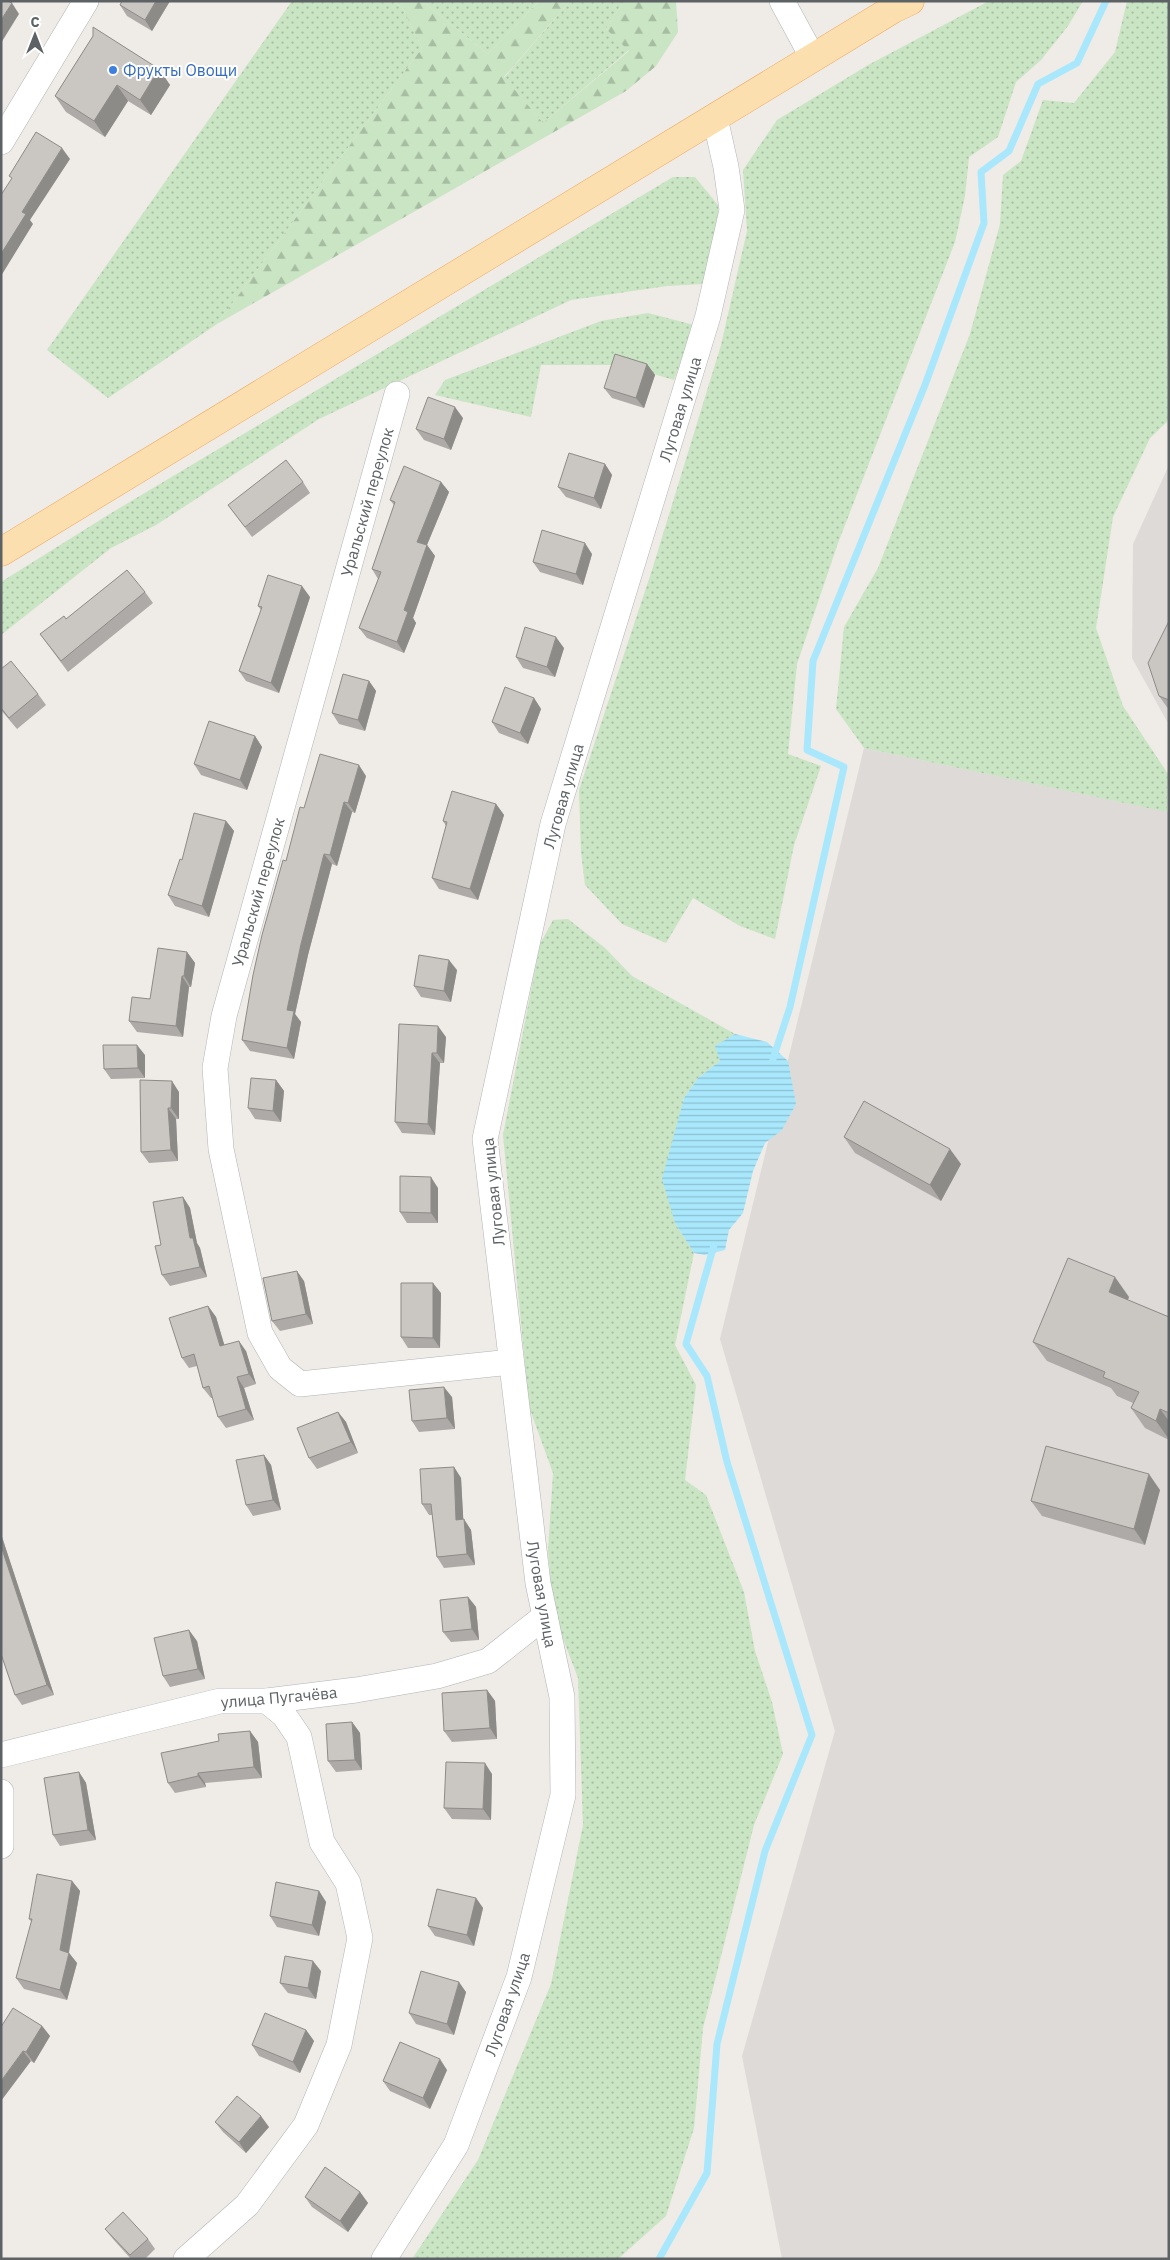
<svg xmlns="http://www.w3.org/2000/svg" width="1170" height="2260" font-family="'IBM Plex Sans',sans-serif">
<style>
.industrial{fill:#dedad8}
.grass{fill:url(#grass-dots)}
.forest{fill:url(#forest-firs)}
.water{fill:url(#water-rules)}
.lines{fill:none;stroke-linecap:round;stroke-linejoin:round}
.stream{stroke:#a9e8fc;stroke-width:7}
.minor-casing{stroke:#b1b4b7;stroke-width:26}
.major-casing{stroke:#eca962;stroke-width:29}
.minor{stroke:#fff;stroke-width:25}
.major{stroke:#fcdfae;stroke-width:28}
.wall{fill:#aeaaa7}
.shaded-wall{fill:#8d8b88}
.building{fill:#cac6c2;stroke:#8d8b88}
.shop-dot{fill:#3f7fe0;stroke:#fff;stroke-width:2}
.labels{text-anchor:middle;stroke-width:4;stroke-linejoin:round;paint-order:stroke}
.shop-label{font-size:16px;fill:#366cbe;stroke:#fff;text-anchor:start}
.street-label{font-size:16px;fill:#5d6265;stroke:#fff}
</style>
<defs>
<pattern id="grass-dots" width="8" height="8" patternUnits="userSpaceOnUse" patternTransform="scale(1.25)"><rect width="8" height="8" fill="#cae5c3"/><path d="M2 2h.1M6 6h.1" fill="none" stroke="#a7bda2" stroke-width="1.8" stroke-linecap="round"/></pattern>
<pattern id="forest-firs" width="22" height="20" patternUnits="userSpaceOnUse" patternTransform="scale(1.25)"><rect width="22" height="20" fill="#cae5c3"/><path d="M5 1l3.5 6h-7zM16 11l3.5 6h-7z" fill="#a7bda2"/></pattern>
<pattern id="water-rules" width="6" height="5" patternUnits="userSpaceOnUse" patternTransform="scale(1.25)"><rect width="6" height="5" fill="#a9e8fc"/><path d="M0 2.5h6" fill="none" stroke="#8dbfd0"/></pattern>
</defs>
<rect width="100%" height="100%" fill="#efebe6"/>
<g class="industrial">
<path d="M1169,465V725L1132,658L1133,544Z"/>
<path d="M864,748L1169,812V2259H782L742,2056L835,1731L720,1339Z"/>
</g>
<g class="grass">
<path d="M292,1H394L403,9L422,48L217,324L108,398L47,350Z"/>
<path d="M422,1H539L488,54Z"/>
<path d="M570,1H624L606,29L629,50L543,123L504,78Z"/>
<path d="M989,1H1083L1068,26L1041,60L1016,82L998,137L969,157L965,196L955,242L838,543L797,664L788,754L821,766L794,845L775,939L740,926L693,898L666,943L622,924L585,885L581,852L579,790L652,570L721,345L747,231L743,170L777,120L870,64Z"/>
<path d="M1127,1H1169V420L1150,438L1113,517L1096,628L1123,706L1168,774L1167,812L864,748L836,709L844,627L878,568L970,334L1000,224L1003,175L1021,161L1043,100L1074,103L1115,52Z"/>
<path d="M673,177H695L718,205L719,247L702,284L667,286L571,300L319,419L156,525L111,548L1,635V582L108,515Z"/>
<path d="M648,313L694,325L674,380L623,365H541L531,417L435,395L445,380L601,321Z"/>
<path d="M568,919L605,948L632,976L735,1034L716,1046L720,1061L698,1078L684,1098L676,1131L675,1223L694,1253L675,1345L696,1385L685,1480L706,1495L744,1592L755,1651L772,1702L783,1754L754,1825L703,2028L694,2128L666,2216L618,2259H412L478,2160L551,1984L583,1825L578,1678L554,1615L548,1551L553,1473L529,1407L503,1135L540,944L553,920Z"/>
</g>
<path class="forest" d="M394,1H422L488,54L539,1H570L504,77L543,123L629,51L606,29L624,1H676L678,32L656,66L626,91L217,324L422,48L403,9Z"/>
<path class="water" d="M735,1034L767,1042L788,1061L796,1104L782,1130L765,1143L753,1171L743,1213L729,1230L725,1250L705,1255L694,1253L675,1223L662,1179L684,1098L698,1078L720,1061L715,1046Z"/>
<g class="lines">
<g class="stream">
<path d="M773,1059L790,1007L844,767L807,750L813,661L925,385L984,223L981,172L1009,151L1038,84L1077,63L1106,1"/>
<path d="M659,2259L707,2173L717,2044L765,1851L812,1735L727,1462L707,1376L686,1344L714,1245"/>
</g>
<g class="minor-casing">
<g id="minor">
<path d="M782,1L813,58"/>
<path d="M1,142L86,1"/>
<path d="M397,394L224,1016L215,1068L221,1149L260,1333L280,1368L300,1384L511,1362"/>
<path d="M1,1755L220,1701H267L356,1690L437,1676L488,1661L545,1616"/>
<path d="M1,1792V1846"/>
<path d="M186,2259L247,2205L306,2125L339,2045L360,1938L348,1883L322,1842L299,1737L284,1715L267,1701"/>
<path d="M384,2259L456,2145L519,1977L563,1795L562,1697L538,1583L485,1139L553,824L708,316L732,210L726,167L715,118"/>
</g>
</g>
<g class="major-casing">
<path id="major" d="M1,552L893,9L910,1"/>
</g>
<use href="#minor" class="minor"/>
<use href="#major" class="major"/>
</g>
<g class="wall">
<path d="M170,1L152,31L127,16L120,5Z"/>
<path d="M93,36L159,69L170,85L151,115L128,101L105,137L66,112L55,96Z"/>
<path d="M647,364L655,375L644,408L612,398L604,388Z"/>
<path d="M463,418L451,450L424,440L416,429Z"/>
<path d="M605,464L612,475L601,509L566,497L558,487Z"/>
<path d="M303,482L310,493L252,537L228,505Z"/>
<path d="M441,482L449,492L427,545L435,556L413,618L416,623L404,653L367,638L359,628L378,579L372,569L394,505L390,500Z"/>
<path d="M592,554L583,585L540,572L533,562Z"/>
<path d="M145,592L153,603L68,672L40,634L66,619Z"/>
<path d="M310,597L279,693L246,681L239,671L261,610L258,606Z"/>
<path d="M1169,621V710L1159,696Z"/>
<path d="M564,648L555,677L523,668L516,657Z"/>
<path d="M1,669L38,694L46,705L17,729L1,710Z"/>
<path d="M369,681L376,691L365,731L339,724L332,713Z"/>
<path d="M534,698L541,709L528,744L499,733L492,722Z"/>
<path d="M255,736L262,747L247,790L201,775L194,764Z"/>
<path d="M366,776L355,813L352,812L337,866L332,864L308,955L295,1014L301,1022L294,1059L250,1051L242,1040L286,861L304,808Z"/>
<path d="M496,804L504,815L478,900L439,889L432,878L446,826L443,821Z"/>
<path d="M226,821L234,831L209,917L175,906L168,895L182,860Z"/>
<path d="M187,952L195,963L191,987H189L183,1037L137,1032L129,1021L150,999Z"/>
<path d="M457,970L451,1002L421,997L414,986Z"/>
<path d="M399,1024L446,1037L444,1063H440L435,1135L402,1133L395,1122Z"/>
<path d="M145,1055V1078L111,1079L104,1069Z"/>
<path d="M140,1080L179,1092V1119H176L178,1161L149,1163L141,1152Z"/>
<path d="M276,1080L284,1091L281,1122L255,1119L248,1108Z"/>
<path d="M844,1137L961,1164L941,1201L855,1153Z"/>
<path d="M438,1188V1223H407L400,1212Z"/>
<path d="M183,1197L190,1208L197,1243L200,1248L207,1277L170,1286L162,1275L161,1245Z"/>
<path d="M304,1281L313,1324L280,1331L272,1321Z"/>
<path d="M441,1293L440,1348H408L401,1337Z"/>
<path d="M1129,1297L1128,1300L1169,1317V1440L1145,1428L1131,1408L1133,1403L1117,1396L1111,1388L1047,1361L1033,1342Z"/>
<path d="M208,1306L216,1317L224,1345L246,1351L256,1384L244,1388L254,1420L226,1428L218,1417L213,1398H211L203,1388L197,1366L189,1368L182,1358Z"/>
<path d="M452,1397L455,1429L419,1432L412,1421Z"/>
<path d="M338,1412L346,1422L358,1453L317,1469L309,1458Z"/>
<path d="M264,1455L271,1465L281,1510L253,1516L246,1505Z"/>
<path d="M454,1467L461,1478L463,1519L471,1530L475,1565L444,1568L437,1557L432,1515H429L422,1504Z"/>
<path d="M1160,1490L1145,1545L1042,1516L1031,1501Z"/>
<path d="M1,1534L54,1695L22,1705L15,1695L1,1654Z"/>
<path d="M468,1597L476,1607L479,1640L451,1642L443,1632Z"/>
<path d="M197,1641L205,1679L170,1687L163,1676Z"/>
<path d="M487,1690L495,1701L497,1739L452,1742L444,1731Z"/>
<path d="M352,1722L360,1733L362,1770L336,1772L328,1761Z"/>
<path d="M250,1731L258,1742L262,1778L205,1783L206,1787L175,1793L168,1783L219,1741Z"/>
<path d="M79,1772L86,1783L96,1840L60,1846L53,1835Z"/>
<path d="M492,1774L491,1820L452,1819L444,1808Z"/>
<path d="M72,1881L80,1891L69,1953L77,1963L67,2000L24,1989L16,1978L32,1922L29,1919Z"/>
<path d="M319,1891L326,1902L319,1936L277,1927L270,1916Z"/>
<path d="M476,1898L483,1908L474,1946L435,1936L428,1926Z"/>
<path d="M321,1971L316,1999L288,1993L280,1983Z"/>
<path d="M466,1992L454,2035L416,2024L409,2013Z"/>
<path d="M42,2026L50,2036L34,2063L31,2061L1,2027Z"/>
<path d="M306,2030L314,2041L300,2073L259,2056L252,2045Z"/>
<path d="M447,2070L430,2109L390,2091L383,2081Z"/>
<path d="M215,2122L269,2127L246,2153L223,2132Z"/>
<path d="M360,2192L368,2203L348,2232L312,2207L305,2197Z"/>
<path d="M105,2229L148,2239L155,2249L145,2259H131L113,2239Z"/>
</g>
<g class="shaded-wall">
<path d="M156,1H170L152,31L145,20Z"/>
<path d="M12,3L19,14L1,43V20Z"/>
<path d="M159,69L170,85L151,115L140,100Z"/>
<path d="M117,85L128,101L105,137L94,121Z"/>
<path d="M62,148L70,159L30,220L33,224L1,276V254L22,212Z"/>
<path d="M647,364L655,375L644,408L636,398Z"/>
<path d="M455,407L463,418L451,450L444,439Z"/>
<path d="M605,464L612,475L601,509L594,498Z"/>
<path d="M441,482L449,492L424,552L417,542Z"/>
<path d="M585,543L592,554L583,585L576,574Z"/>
<path d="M427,545L435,556L413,618L416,623L404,653L397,642L404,610Z"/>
<path d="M302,586L310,597L279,693L271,683Z"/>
<path d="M556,637L564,648L555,677L547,667Z"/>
<path d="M369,681L376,691L365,731L358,720Z"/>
<path d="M534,698L541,709L528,744L520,733Z"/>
<path d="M255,736L262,747L247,790L240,780Z"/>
<path d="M359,765L366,776L355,813L348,803Z"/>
<path d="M344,802L352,812L337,866L330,855Z"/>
<path d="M496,804L504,815L478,900L470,889Z"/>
<path d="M226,821L234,831L209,917L202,906Z"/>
<path d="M324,854L332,864L308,955L295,1014L301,1022L294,1059L287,1048V1010L301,944Z"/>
<path d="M187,952L195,963L191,987L184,976Z"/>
<path d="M449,960L457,970L451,1002L444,991Z"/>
<path d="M182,976L189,987L183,1037L176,1026Z"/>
<path d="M438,1026L446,1037L444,1063L437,1053Z"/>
<path d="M137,1045L145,1055V1078L138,1068Z"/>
<path d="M432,1053L440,1063L435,1135L428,1124Z"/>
<path d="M276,1080L284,1091L281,1122L273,1111Z"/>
<path d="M172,1081L179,1092V1119L171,1108Z"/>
<path d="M168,1108L176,1119L178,1161L171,1150Z"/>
<path d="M950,1149L961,1164L941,1201L930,1185Z"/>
<path d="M431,1177L438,1188V1223L431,1213Z"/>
<path d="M183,1197L190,1208L197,1243L200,1248L207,1277L200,1267L190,1238Z"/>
<path d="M297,1271L304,1281L313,1324L306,1314Z"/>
<path d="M1115,1277L1129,1297L1123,1311L1109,1292Z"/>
<path d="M433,1283L441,1293L440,1348L433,1338Z"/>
<path d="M208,1306L216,1317L228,1357L220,1346Z"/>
<path d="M239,1341L246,1351L256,1384L249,1374Z"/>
<path d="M237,1377L244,1388L254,1420L246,1409Z"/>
<path d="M444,1387L452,1397L455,1429L447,1418Z"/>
<path d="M1160,1409L1169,1421V1439L1156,1421Z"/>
<path d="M338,1412L346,1422L358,1453L351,1442Z"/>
<path d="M264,1455L271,1465L281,1510L273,1500Z"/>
<path d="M454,1467L461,1478L464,1531L456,1520Z"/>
<path d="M1149,1474L1160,1490L1145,1545L1134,1529Z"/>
<path d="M464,1519L471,1530L475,1565L467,1554Z"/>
<path d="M1,1534L54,1695L47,1685L1,1546Z"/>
<path d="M468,1597L476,1607L479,1640L472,1629Z"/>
<path d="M189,1630L197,1641L205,1679L198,1669Z"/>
<path d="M487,1690L495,1701L497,1739L490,1728Z"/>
<path d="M352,1722L360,1733L362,1770L355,1760Z"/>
<path d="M250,1731L258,1742L262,1778L254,1767Z"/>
<path d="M485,1763L492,1774L491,1820L483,1809Z"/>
<path d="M79,1772L86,1783L96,1840L88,1830Z"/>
<path d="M198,1773L205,1783L206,1787L198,1776Z"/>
<path d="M72,1881L80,1891L67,1961L60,1950Z"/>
<path d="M319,1891L326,1902L319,1936L312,1925Z"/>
<path d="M476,1898L483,1908L474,1946L467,1935Z"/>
<path d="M69,1953L77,1963L67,2000L60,1990Z"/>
<path d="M313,1961L321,1971L316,1999L308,1988Z"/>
<path d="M459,1982L466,1992L454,2035L447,2024Z"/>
<path d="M42,2026L50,2036L34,2063L26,2052Z"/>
<path d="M306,2030L314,2041L300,2073L293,2062Z"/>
<path d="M23,2051L31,2061L1,2101V2081Z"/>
<path d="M440,2059L447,2070L430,2109L423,2098Z"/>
<path d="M261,2116L269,2127L246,2153L239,2142Z"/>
<path d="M360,2192L368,2203L348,2232L340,2221Z"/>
</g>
<g class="building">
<path d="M1,1H8L12,3L1,20Z"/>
<path d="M122,1H156L145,20L120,5Z"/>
<path d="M93,27L159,69L140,100L117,85L94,121L55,96L93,36Z"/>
<path d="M36,132L62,148L22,212L26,214L1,254V195L12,178L9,176Z"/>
<path d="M615,354L647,364L636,398L604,388Z"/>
<path d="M428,397L455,407L444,439L416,429Z"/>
<path d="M569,453L605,464L594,498L558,487Z"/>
<path d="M286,460L303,482L245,527L228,505Z"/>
<path d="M404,466L441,482L417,542L427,545L404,610L408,612L397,642L359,628L381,572L372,569L395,502L390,500Z"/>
<path d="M542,530L585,543L576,574L533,562Z"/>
<path d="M127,570L145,592L61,661L40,634L64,616L66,619Z"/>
<path d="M268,575L302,586L271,683L239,671L262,607L258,606Z"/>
<path d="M1169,621V700L1159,696L1148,663Z"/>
<path d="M525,627L556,637L547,667L516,657Z"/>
<path d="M11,661L38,694L9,718L1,708V669Z"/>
<path d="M343,674L369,681L358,720L332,713Z"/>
<path d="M505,687L534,698L520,733L492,722Z"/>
<path d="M209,721L255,736L240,780L194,764Z"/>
<path d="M320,754L359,765L348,803L344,802L330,855L324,854L301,944L287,1010L294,1011L287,1048L242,1040L253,975L262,935L283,860L286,861L300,807L304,808Z"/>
<path d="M452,791L496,804L470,889L432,878L447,822L443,821Z"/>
<path d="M194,813L226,821L202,906L168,895L180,859L182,860Z"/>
<path d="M158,948L187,952L184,976H182L176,1026L129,1021L132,997L150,999Z"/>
<path d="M419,955L449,960L444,991L414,986Z"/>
<path d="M399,1024L438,1026L437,1053H432L428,1124L395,1122Z"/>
<path d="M103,1045H137L138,1068L104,1069Z"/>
<path d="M251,1078L276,1080L273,1111L248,1108Z"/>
<path d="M140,1080L172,1081L171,1108H168L171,1150L141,1152Z"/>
<path d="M864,1101L950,1149L930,1185L844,1137Z"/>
<path d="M400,1176L431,1177V1213L400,1212Z"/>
<path d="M183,1197L190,1238H193L200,1267L162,1275L155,1246L161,1245L153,1202Z"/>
<path d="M1068,1258L1115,1277L1109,1292L1169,1317V1413L1160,1409L1156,1421L1131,1408L1139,1392L1103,1377L1105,1372L1033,1342Z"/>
<path d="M297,1271L306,1314L272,1321L263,1278Z"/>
<path d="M401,1283H433V1338L401,1337Z"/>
<path d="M208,1306L220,1346L239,1341L249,1374L237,1377L246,1409L218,1417L209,1386L203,1388L194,1354L182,1358L169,1318Z"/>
<path d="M444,1387L447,1418L412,1421L409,1390Z"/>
<path d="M338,1412L351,1442L309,1458L297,1428Z"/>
<path d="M1046,1446L1149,1474L1134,1529L1031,1501Z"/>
<path d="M264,1455L273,1500L246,1505L236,1460Z"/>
<path d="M454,1467L456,1520L464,1519L467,1554L437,1557L431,1504H422L420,1469Z"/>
<path d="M1,1546L47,1685L15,1695L1,1654Z"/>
<path d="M468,1597L472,1629L443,1632L440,1600Z"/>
<path d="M189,1630L198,1669L163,1676L154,1638Z"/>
<path d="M487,1690L490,1728L444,1731L442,1693Z"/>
<path d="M352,1722L355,1760L328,1761L326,1724Z"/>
<path d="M250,1731L254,1767L198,1773V1776L168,1783L161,1753L219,1741L218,1734Z"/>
<path d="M446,1762L485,1763L483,1809L444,1808Z"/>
<path d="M79,1772L88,1830L53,1835L44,1778Z"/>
<path d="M37,1874L72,1881L60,1950L69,1953L60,1990L16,1978L32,1919H29Z"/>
<path d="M276,1882L319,1891L312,1925L270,1916Z"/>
<path d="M437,1889L476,1898L467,1935L428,1926Z"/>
<path d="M285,1956L313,1961L308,1988L280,1983Z"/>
<path d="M421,1971L459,1982L447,2024L409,2013Z"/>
<path d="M13,2008L42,2026L26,2052L23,2051L1,2081V2027Z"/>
<path d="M265,2013L306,2030L293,2062L252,2045Z"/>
<path d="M400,2042L440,2059L423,2098L383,2081Z"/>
<path d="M237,2096L261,2116L239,2142L215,2122Z"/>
<path d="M325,2167L360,2192L340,2221L305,2197Z"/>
<path d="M123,2212L148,2239L130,2255L105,2229Z"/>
</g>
<circle class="shop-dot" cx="113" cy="70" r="5"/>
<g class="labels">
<g class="shop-label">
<text x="123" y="76">Фрукты Овощи</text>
</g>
<g class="street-label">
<text transform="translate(680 409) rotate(-73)" y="6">Луговая улица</text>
<text transform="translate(367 502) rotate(-74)" y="6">Уральский переулок</text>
<text transform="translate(563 796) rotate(-74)" y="6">Луговая улица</text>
<text transform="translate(258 892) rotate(-74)" y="6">Уральский переулок</text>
<text transform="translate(493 1192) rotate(-96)" y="6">Луговая улица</text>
<text transform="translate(542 1594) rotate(80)" y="6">Луговая улица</text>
<text transform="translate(279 1697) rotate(-5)" y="6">улица Пугачёва</text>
<text transform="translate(507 2004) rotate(-71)" y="6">Луговая улица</text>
</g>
</g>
<rect width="1170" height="2260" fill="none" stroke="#5d6265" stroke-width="5"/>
<g transform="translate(35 35)" stroke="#ffffff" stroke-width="4" paint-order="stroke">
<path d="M0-4L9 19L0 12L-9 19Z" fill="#5d6265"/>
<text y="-8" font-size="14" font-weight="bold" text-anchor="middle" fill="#5d6265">С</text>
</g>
</svg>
